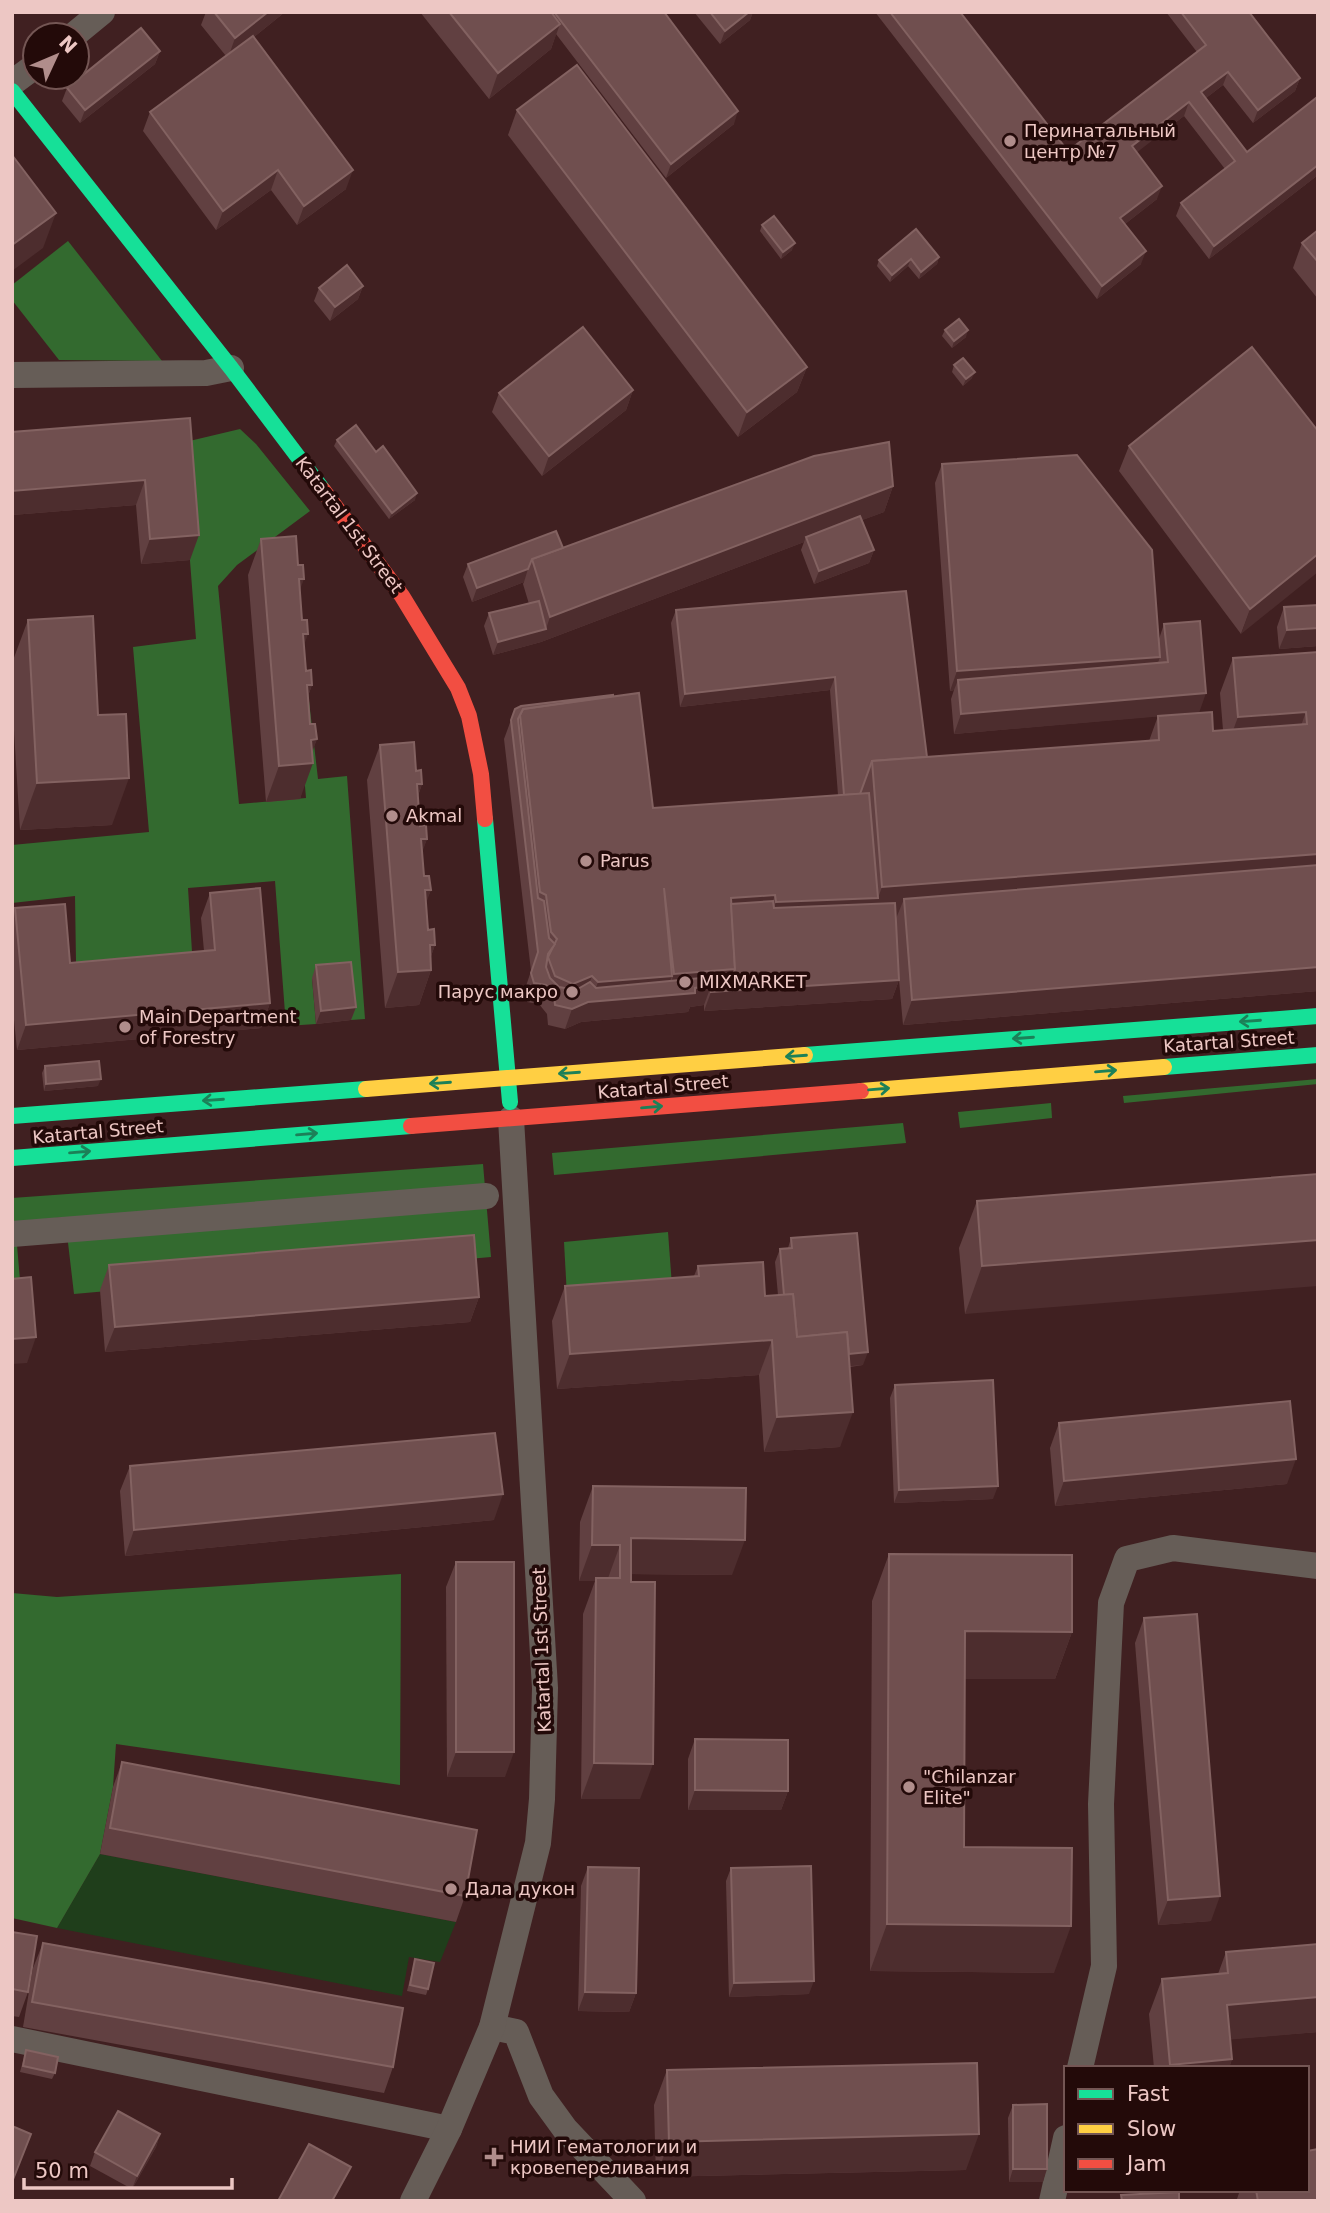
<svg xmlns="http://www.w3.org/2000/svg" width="1330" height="2213" font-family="'DejaVu Sans',sans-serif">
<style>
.green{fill:#1f3e1b}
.forest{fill:#336a2f}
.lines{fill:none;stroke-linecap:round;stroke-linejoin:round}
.street{stroke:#665d57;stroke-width:26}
.fast{stroke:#16e098;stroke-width:16}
.slow{stroke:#ffcf43;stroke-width:16}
.jam{stroke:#f24e42;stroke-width:16}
.wall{fill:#614041}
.shaded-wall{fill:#4d2d2e}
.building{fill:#704f4f;stroke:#836261;stroke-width:2}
.oneway{stroke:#1c8058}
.poi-dot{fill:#b08d8b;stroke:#230a09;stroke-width:2.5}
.labels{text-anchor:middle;stroke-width:7;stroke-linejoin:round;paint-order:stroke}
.poi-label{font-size:18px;fill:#edc7c4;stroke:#230a09;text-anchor:start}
.street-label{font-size:18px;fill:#edc7c4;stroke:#230a09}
</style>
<rect width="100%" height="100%" fill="#402021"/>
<path class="green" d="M100,1854L456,1922L440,1962L409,1957L402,1996L57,1928Z"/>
<g class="forest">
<path d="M68,241L162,361L59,360L12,300V285Z"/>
<path d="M240,429L256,444L310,511L237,565L218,586L239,804L306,798L295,668L305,666L318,779L347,776L365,1019L351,1020L346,975L312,978L316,1024L286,1026L275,881L188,888L192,952L76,962L75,896L12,903V845L149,832L133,647L196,639L181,443Z"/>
<path d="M1318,1079V1084L1124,1103L1123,1096Z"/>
<path d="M1051,1103L1052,1118L960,1128L958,1112Z"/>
<path d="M903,1123L906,1143L554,1175L552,1153Z"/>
<path d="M483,1164L491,1257L74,1294L65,1217L15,1222L22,1303H12V1198Z"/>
<path d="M668,1232L672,1286L567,1296L564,1242Z"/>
<path d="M401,1574L400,1785L116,1744L113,1787L100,1854L57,1928L12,1918V1593L57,1597Z"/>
</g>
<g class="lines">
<g class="street">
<path d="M74,35L102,12"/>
<path d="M12,83L35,66"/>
<path d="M12,375L206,373L231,368"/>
<path d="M12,1234L486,1196"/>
<path d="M492,2027L516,2032L541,2096L565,2129L633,2201"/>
<path d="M12,2039L449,2129"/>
<path d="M1080,2068L1104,1966L1101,1804L1111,1603L1127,1559L1173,1548L1318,1566"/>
<path d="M413,2201L449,2129L492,2027L538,1843L542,1799L545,1688L511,1119"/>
<path d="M1052,2201L1066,2138"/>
</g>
<g class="fast">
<path d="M12,91L231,368L323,490"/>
<path d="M485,819L510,1102"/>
<path d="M805,1055L1318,1016"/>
<path d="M1164,1067L1318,1055"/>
<path d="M12,1116L366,1089"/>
<path d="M12,1158L411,1126"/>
</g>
<g class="slow">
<path d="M366,1089L805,1055"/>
<path d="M861,1091L1164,1067"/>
</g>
<g class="jam">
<path d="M323,490L402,596L458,688L469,716L481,774L485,819"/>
<path d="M411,1126L861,1091"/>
</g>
</g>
<g class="wall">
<path d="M206,12H285L254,37L346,189L297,225L271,190L216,230L143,131L150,112L226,56L201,25Z"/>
<path d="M420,12H664L734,124L666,178L556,34L551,49L489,99Z"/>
<path d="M694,12H753L750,20L720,44Z"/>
<path d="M875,12H960L1068,151L1197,52L1166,12H1249L1300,78L1295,91L1253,123L1223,85L1206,98L1247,152L1318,101V175L1209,259L1176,216L1181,203L1225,169L1184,116L1136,152L1157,199L1125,224L1141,264L1097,299Z"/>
<path d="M160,51L155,64L80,123L62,101L67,88Z"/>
<path d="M517,110L807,367L797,392L738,437L508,135Z"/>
<path d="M762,225L792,250L781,259L760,231Z"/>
<path d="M1318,230V299L1293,268L1302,243Z"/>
<path d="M939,257L937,264L919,279L908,266L890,282L877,266L879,260Z"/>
<path d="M363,286L358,299L330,321L314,301L319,288Z"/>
<path d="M945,330L966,337L952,348L942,336Z"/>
<path d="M954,365L972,378L963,386L952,372Z"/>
<path d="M633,390L626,410L542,476L492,412L499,393Z"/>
<path d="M190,418V560L141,564L136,505L12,515V432Z"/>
<path d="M1318,431L1241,634L1119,471L1129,446Z"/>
<path d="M337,440L376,452L415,500L389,519L334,446Z"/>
<path d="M942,464L1159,639L1164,624L1199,713L1162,716L1213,731L1223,730L1220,693L1233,658L1318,652V991L903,1025L899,980L892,999L704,1011V1005L690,1007L688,1012L581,1022L565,1029L548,1025L547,1014L539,1004L527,1002L524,992L531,971L504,739L515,709L653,808L838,795L830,690L680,707L671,623L676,610L906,591L927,757L1149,741L1158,716L954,734L951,699L954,690L950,691L935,483Z"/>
<path d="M893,486L884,512L862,520L874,550L869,563L814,584L801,550L804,542L541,642L493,655L484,626L489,613L529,604L523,584L524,582L472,602L463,577L468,564L563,548Z"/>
<path d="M261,539L300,590L306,671L312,685L308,696L310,724L317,739L312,751L300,799L266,802L248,575Z"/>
<path d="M1318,605V646L1279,649L1277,627L1284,607Z"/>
<path d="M28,620L98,715L112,825L20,830L12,697V663Z"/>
<path d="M380,745L416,771L422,784L418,796L420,826L427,839L422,851L424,876L431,890L426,901L428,930L435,945L431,956V970L419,1005L385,1008L367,780Z"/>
<path d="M210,893L270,1003L261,1028L17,1050L12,1000V916L15,908L70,963L204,951L201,918Z"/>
<path d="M316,965L356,1007L351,1020L316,1024L312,978Z"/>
<path d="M45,1066L98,1086L44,1091L42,1073Z"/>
<path d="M1318,1174L965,1314L959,1248L977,1201Z"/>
<path d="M791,1238L863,1365L850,1367L840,1447L764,1452L759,1375L557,1389L552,1321L565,1286L694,1276L698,1266L765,1296L778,1295L775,1262L780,1249L788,1248Z"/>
<path d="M109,1265L479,1297L470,1322L105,1352L100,1290Z"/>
<path d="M895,1385L993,1499L894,1503L890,1398Z"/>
<path d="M1059,1423L1287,1484L1055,1506L1050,1448Z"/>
<path d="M130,1466L494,1520L125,1556L120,1491Z"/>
<path d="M593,1486L732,1575L631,1574L640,1799H581L583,1614L595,1581H579L580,1522Z"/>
<path d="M889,1554L1072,1632L1055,1679H965L964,1847L1054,1973L870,1971L872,1601Z"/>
<path d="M456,1562L505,1777H447L446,1587Z"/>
<path d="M1144,1618L1211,1921L1158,1925L1135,1643Z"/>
<path d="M695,1739L788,1791L781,1810H688V1759Z"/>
<path d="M122,1762L465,1896L456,1922L100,1854L113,1787Z"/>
<path d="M588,1867L636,1993L629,2012L578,2011L581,1886Z"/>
<path d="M731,1868L809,1994L729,1997L726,1881Z"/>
<path d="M12,1932L28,1992L19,2017L12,2016Z"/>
<path d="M43,1943L393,2067L384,2093L23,2027L33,1968Z"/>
<path d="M1318,1944V2032L1230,2039L1232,2059L1229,2068H1154L1149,2014L1162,1979L1218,1974L1226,1952Z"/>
<path d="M415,1959L428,1989L426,1995L407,1991Z"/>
<path d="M26,2050L55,2073L52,2079L20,2072Z"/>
<path d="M667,2070L966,2170L656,2177L654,2105Z"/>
<path d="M1013,2105L1043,2182H1009L1008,2118Z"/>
<path d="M160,2134L156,2147L132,2189L90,2166L95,2152Z"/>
<path d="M1240,2190H1307L1318,2201H1238L1237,2199Z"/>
</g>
<g class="shaded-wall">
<path d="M268,12H285L228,58L235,38Z"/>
<path d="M749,12H753L750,20L720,44L725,31Z"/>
<path d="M560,24L551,49L489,99L498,73Z"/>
<path d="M160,51L155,64L80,123L85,110Z"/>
<path d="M1228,72L1223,85L1197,105L1201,92Z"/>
<path d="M1300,78L1295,91L1253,123L1258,110Z"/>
<path d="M1189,102L1184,116L1127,160L1132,146Z"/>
<path d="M738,111L734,124L666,178L671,164Z"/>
<path d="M1318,165V175L1209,259L1214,246Z"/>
<path d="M278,170L271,190L216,230L223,211Z"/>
<path d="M353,170L346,189L297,225L304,206Z"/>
<path d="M1162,186L1157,199L1116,231L1120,218Z"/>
<path d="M56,213L43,248L12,271V245Z"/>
<path d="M795,243L792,250L781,259L783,252Z"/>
<path d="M1146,251L1141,264L1097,299L1102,286Z"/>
<path d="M939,257L937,264L919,279L921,272Z"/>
<path d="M911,259L908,266L890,282L892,275Z"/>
<path d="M363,286L358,299L330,321L335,307Z"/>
<path d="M968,330L966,337L952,348L954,341Z"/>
<path d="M807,367L797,392L738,437L747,412Z"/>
<path d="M975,372L972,378L963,386L966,379Z"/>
<path d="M633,390L626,410L542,476L549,456Z"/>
<path d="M145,480L136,505L12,515V491Z"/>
<path d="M893,486L884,512L807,541L806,537L804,542L541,642L493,655L498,642L546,629L550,617Z"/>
<path d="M417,493L415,500L389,519L392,513Z"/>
<path d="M199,535L190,560L141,564L150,539Z"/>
<path d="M874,550L869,563L814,584L819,571Z"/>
<path d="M1318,554V572L1241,634L1250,609Z"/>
<path d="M528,569L524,582L472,602L477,588Z"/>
<path d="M299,579H304L291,614Z"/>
<path d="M1318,628V646L1279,649L1287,630Z"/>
<path d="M303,634H308L295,670Z"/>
<path d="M1160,657L1153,677L958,680L954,690L950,691L957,671Z"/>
<path d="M835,677L830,690L680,707L685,694Z"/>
<path d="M307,685H312L299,720Z"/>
<path d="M1206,693L1199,713L954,734L961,714Z"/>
<path d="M1306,712L1293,747L1225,752L1238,717Z"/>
<path d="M317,739L308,764L313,763L300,799L266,802L279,766L311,740Z"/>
<path d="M129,778L112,825L20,830L37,783Z"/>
<path d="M417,784H422L409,820Z"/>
<path d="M421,839H427L414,875Z"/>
<path d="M1318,854V888L904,899L895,921L767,928L776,902L878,898L882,887Z"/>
<path d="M425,890H431L418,925Z"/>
<path d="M775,895L766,920L730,923L731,898Z"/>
<path d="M430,945H435L426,970H431L419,1005L385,1008L398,972Z"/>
<path d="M1318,967V991L903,1025L912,1000Z"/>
<path d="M735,969L899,980L892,999L704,1011L711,992V986L704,1005L690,1007L688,1012L581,1022L565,1029L572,1009L588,1002H591L598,982L672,976L665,996L666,995L674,974Z"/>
<path d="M592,976L583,1002L565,1008L573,984Z"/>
<path d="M270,1003L261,1028L17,1050L26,1025Z"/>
<path d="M356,1007L351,1020L316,1024L321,1011Z"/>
<path d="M101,1079L98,1086L44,1091L46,1084Z"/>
<path d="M1318,1240V1286L965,1314L982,1266Z"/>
<path d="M479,1297L470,1322L105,1352L115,1327Z"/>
<path d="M36,1337L27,1363L12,1364V1339Z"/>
<path d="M772,1340L759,1375L557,1389L570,1354Z"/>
<path d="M868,1352L863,1365L784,1372L789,1359Z"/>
<path d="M853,1412L840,1447L764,1452L777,1417Z"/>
<path d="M1296,1459L1287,1484L1055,1506L1064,1481Z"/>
<path d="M998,1486L993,1499L894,1503L899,1490Z"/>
<path d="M503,1494L494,1520L125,1556L134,1530Z"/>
<path d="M631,1538L745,1540L732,1575L620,1574Z"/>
<path d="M592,1545H620L607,1581L596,1578L595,1581H579Z"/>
<path d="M965,1631L1072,1632L1055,1679H948Z"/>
<path d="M456,1752H514L505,1777H447Z"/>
<path d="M594,1763L653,1764L640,1799H581Z"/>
<path d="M695,1790L788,1791L781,1810H688Z"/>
<path d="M1220,1896L1211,1921L1158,1925L1168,1900Z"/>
<path d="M887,1924L1071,1926L1054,1973L870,1971Z"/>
<path d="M814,1981L809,1994L729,1997L734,1983Z"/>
<path d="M585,1992L636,1993L629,2012L578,2011Z"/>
<path d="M1318,1997V2032L1214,2041L1227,2005Z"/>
<path d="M1232,2059L1229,2068H1169L1170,2065Z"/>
<path d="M160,2134L156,2147L132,2189L137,2176Z"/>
<path d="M979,2134L966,2170L656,2177L669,2142Z"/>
<path d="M351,2167L348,2174L333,2201H332Z"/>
<path d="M1013,2169H1047L1043,2182H1009Z"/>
</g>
<g class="building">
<path d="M214,12H268L235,38Z"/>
<path d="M449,12H551L560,24L498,73Z"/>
<path d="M554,12H664L738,111L671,164Z"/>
<path d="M710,12H749L725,31Z"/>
<path d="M890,12H960L1068,151L1206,45L1181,12H1249L1300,78L1258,110L1228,72L1201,92L1247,152L1316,98L1318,101V165L1214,246L1181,203L1235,161L1189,102L1132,146L1162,186L1120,218L1146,251L1102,286Z"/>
<path d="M141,28L160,51L85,110L67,88Z"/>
<path d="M253,36L353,170L304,206L278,170L223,211L150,112Z"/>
<path d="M577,65L807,367L747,412L517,110Z"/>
<path d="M12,155L56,213L12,245Z"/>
<path d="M774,216L795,243L783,252L762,225Z"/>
<path d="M916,229L939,257L921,272L911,259L892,275L879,260Z"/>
<path d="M1318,230V262L1302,243Z"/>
<path d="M347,265L363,286L335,307L319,288Z"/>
<path d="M959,319L968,330L954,341L945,330Z"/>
<path d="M583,327L633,390L549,456L499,393Z"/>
<path d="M1252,347L1318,431V554L1250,609L1129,446Z"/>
<path d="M963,358L975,372L966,379L954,365Z"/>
<path d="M190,418L199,535L150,539L145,480L12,491V432Z"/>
<path d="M356,425L376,452L383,446L417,493L392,513L337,440Z"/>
<path d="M889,442L893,486L550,617L532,559L814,456Z"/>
<path d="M1077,455L1152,550L1160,657L957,671L942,464Z"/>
<path d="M860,516L874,550L819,571L806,537Z"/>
<path d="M556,531L563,548L532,559L528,569L477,588L468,564Z"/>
<path d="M296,536L298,565H303L304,579H299L302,620H307L308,634H303L306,671L311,670L312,685H307L310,724H315L317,739L311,740L313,763L279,766L261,539Z"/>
<path d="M906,591L927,757L872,761L860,794L844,795L835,677L685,694L676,610Z"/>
<path d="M539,601L546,629L498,642L489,613Z"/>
<path d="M1318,605V628L1287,630L1284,607Z"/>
<path d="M93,616L98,715L126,714L129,778L37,783L28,620Z"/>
<path d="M1200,621L1206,693L961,714L958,680L1168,662L1164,624Z"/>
<path d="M1318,652V854L882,887L872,761L1159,740L1158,716L1212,712L1213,731L1307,724L1306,712L1238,717L1233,658Z"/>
<path d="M639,693L653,808L869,793L878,898L776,902L775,895L731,898L735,969L674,974L664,888L672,976L598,982L592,976L573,984L555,976L548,957L557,939L551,932L546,895L540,892L520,715L523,709Z"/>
<path d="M613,695V696L523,709L518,719L538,898L544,901L549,938L555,944L548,954L546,967L550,978L559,987L576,990L590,982L596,988L733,975L735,969L731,904L773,901L774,908L895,903L899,980L711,992V986L695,988V993L588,1002L572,1009L555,1005L554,995L546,985L534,983L531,973L538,952L511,720L515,709L521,706Z"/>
<path d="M414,742L416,771L421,770L422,784H417L420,826L426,825L427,839H421L424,876H429L431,890H425L428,930L434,929L435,945H430L431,970L398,972L380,745Z"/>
<path d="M1318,865V967L912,1000L904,899Z"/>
<path d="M260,888L270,1003L26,1025L15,908L65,904L70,963L215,950L210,893Z"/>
<path d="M351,962L356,1007L321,1011L316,965Z"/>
<path d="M99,1061L101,1079L46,1084L45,1066Z"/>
<path d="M1318,1174V1240L982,1266L977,1201Z"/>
<path d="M857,1233L868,1352L849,1354L847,1332L797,1337L793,1294L784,1295L780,1249L792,1248L791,1238Z"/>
<path d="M474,1235L479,1297L115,1327L109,1265Z"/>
<path d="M763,1262L765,1296L793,1294L797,1337L847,1332L853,1412L777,1417L772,1340L570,1354L565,1286L699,1276L698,1266Z"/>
<path d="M31,1277L36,1337L12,1339V1279Z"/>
<path d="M993,1380L998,1486L899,1490L895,1385Z"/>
<path d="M1290,1401L1296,1459L1064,1481L1059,1423Z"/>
<path d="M495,1433L503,1494L134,1530L130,1466Z"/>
<path d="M593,1486L746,1488L745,1540L631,1538V1582H655L653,1764L594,1763L596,1578H620V1545H592Z"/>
<path d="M889,1554L1072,1555V1632L965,1631L964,1847L1072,1848L1071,1926L887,1924Z"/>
<rect x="456" y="1562" width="58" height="190"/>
<path d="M1197,1614L1220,1896L1168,1900L1144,1618Z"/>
<path d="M695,1739L788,1740V1791L695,1790Z"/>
<path d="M122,1762L477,1830L465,1896L110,1828Z"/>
<path d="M811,1866L814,1981L734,1983L731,1868Z"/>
<path d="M588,1867L639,1868L636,1993L585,1992Z"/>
<path d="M12,1932L37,1936L28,1992L12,1989Z"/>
<path d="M43,1943L403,2008L393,2067L32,2002Z"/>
<path d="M1318,1944V1997L1227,2005L1232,2059L1170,2065L1162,1979L1228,1973L1226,1952Z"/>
<path d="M415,1959L434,1963L428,1989L410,1985Z"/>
<path d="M26,2050L58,2057L55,2073L23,2066Z"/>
<path d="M977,2063L979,2134L669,2142L667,2070Z"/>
<path d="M1047,2104V2169H1013V2105Z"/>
<path d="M118,2111L160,2134L137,2176L95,2152Z"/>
<path d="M12,2126L31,2134L12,2182Z"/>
<path d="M309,2144L351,2167L332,2201H278Z"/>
<path d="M1318,2149V2201H1258L1256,2190H1307V2151Z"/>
<path d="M1179,2192V2201H1122L1121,2195Z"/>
</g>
<defs><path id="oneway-shaft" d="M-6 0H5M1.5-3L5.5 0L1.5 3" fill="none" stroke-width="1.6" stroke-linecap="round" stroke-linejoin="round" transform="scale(1.75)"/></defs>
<g class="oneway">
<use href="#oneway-shaft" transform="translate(1250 1021) rotate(176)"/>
<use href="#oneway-shaft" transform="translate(1023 1038) rotate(176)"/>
<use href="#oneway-shaft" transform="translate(796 1056) rotate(176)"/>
<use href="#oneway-shaft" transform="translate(1106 1071) rotate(-5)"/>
<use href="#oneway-shaft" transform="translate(569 1073) rotate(176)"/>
<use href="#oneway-shaft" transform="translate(440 1083) rotate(176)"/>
<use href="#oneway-shaft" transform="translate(879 1089) rotate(-5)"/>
<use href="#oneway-shaft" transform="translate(213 1100) rotate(176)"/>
<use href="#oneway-shaft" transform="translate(652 1107) rotate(-5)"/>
<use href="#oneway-shaft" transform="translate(307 1134) rotate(-5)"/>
<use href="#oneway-shaft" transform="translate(80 1152) rotate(-5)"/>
</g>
<g class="poi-dot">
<circle cx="1010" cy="141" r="7"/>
<circle cx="392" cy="816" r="7"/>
<circle cx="586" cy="861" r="7"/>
<circle cx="685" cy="982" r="7"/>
<circle cx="572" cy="992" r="7"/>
<circle cx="125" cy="1027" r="7"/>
<circle cx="909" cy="1787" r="7"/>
<circle cx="451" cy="1889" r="7"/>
<path d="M490.5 2146.5h7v7h7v7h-7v7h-7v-7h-7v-7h7z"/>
</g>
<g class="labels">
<g class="poi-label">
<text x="1024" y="137">Перинатальный<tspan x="1024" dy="21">центр №7</tspan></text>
<text x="406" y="822">Akmal</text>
<text x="600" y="867">Parus</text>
<text x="699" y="988">MIXMARKET</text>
<text x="558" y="998" text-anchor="end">Парус макро</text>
<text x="139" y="1023">Main Department<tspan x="139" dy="21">of Forestry</tspan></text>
<text x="923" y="1783">"Chilanzar<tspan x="923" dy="21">Elite"</tspan></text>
<text x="465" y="1895">Дала дукон</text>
<text x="510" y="2153">НИИ Гематологии и<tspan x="510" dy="21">кровепереливания</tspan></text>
</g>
<g class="street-label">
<text transform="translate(349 525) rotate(53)" y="6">Katartal 1st Street</text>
<text transform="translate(1229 1042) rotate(-4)" y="6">Katartal Street</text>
<text transform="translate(663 1087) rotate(-5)" y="6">Katartal Street</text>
<text transform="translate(98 1132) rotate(-5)" y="6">Katartal Street</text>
<text transform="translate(542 1650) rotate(-92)" y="6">Katartal 1st Street</text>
</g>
</g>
<rect width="1330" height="2213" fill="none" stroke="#edc7c4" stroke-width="28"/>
<rect x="1064" y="2066" width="245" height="126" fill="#230a09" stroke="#745654" stroke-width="2"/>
<rect x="1078" y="2089" width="35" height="10" fill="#16e098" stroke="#745654" stroke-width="2"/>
<text x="1127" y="2101" font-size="21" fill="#edc7c4">Fast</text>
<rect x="1078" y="2124" width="35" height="10" fill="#ffcf43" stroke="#745654" stroke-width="2"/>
<text x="1127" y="2136" font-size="21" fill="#edc7c4">Slow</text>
<rect x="1078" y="2159" width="35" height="10" fill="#f24e42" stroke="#745654" stroke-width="2"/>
<text x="1127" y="2171" font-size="21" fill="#edc7c4">Jam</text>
<g transform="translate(56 56) rotate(46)"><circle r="33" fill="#230a09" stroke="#745654" stroke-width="2"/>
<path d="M0-5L12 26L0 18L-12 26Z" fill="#b08d8b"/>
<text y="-10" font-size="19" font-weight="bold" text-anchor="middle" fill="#edc7c4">N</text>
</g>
<path d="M24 2178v10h208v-10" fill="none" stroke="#edc7c4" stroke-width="3.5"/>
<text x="35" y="2178" font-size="21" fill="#edc7c4" stroke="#230a09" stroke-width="5" paint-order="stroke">50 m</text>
</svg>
